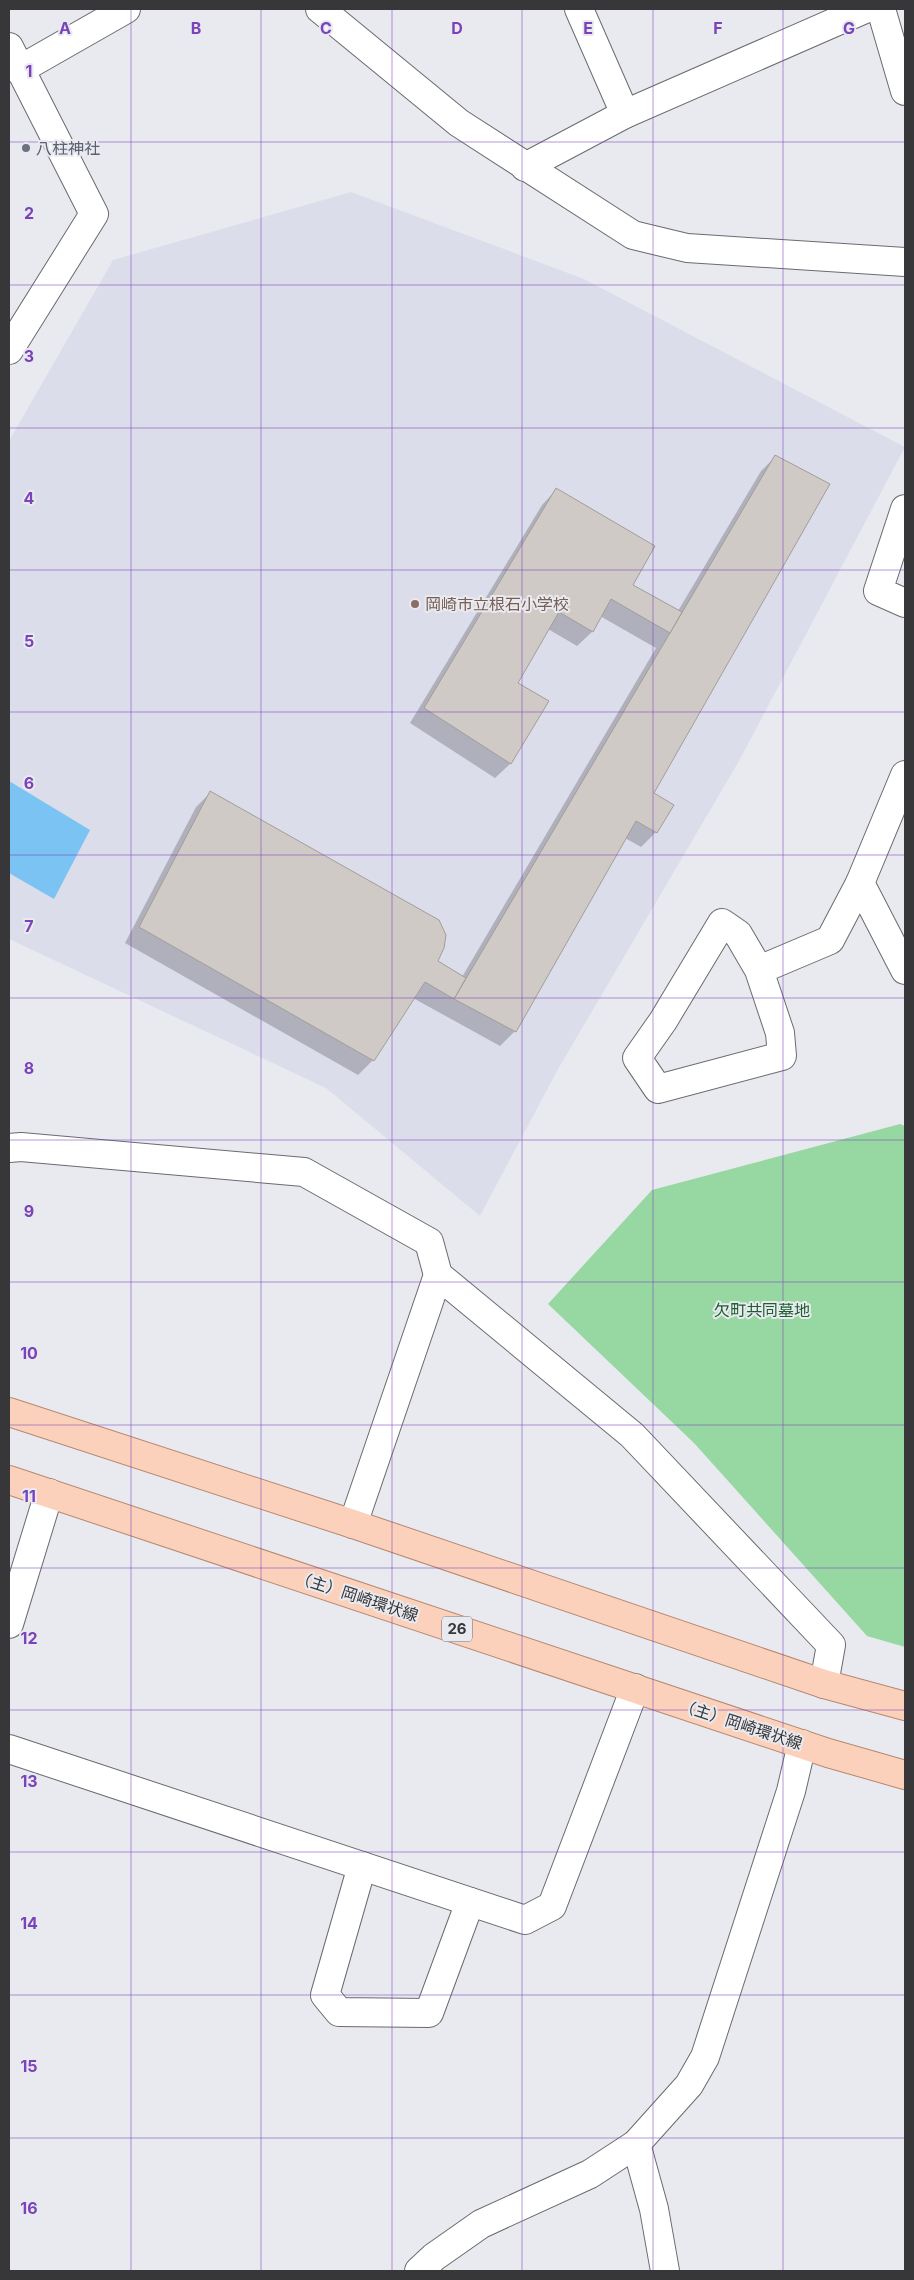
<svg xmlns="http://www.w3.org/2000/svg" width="914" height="2280" font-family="Inter,'Noto Sans JP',sans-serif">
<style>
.built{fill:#dcddeb}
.green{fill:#97d8a2}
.water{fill:#7ac3f3}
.shadow{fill:#0003}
.building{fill:#d0cac6;stroke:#a39d99}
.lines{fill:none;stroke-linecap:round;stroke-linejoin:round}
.minor-casing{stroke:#6a6b70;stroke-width:30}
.major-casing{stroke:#b68870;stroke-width:30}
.minor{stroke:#fff;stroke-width:28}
.major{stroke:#fcd1bb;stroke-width:28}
.grid{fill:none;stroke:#7a43ba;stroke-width:1;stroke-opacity:0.55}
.worship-dot{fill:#6b7280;stroke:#e9eaf0;stroke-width:2}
.education-dot{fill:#8d6e63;stroke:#e9eaf0;stroke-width:2}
.labels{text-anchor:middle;stroke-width:4;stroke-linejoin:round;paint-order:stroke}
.shield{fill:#e9eaf0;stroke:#6c6d70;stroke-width:1}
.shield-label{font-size:15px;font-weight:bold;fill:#373739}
.worship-label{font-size:16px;fill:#5b616d;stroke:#e9eaf0;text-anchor:start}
.education-label{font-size:16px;fill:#785e54;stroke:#e9eaf0;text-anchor:start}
.park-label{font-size:16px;fill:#1b602f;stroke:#e9eaf0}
.street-label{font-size:16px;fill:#373739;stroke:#e9eaf0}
.grid-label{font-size:16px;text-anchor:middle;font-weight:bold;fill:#7a43ba;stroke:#e9eaf0;stroke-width:4;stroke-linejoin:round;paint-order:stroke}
</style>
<rect width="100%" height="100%" fill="#e9eaf0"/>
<path class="built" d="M351,192L584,279L905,447L739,761L557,1071L480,1216L326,1088L9,939V441L113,260Z"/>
<path class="green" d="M900,1124L905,1126V1647L867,1636L694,1443L548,1304L652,1190Z"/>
<path class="water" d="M9,781L90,830L54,899L9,873Z"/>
<path class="shadow" d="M776,456L652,793L656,832L641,847L625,838L515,1031L500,1046L413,998L373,1060L358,1075L125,943L196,807L211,792L436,962L462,977L656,648L600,616L592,632L577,646L548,629L516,683L547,702L510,764L495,778L410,723L542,505L556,490L631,586L678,611L761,471Z"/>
<g class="building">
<path d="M775,455L830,484L654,793L674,805L657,833L636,821L516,1032L454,999Z"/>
<path d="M556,488L655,546L633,585L682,612L670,633L611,599L593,632L559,612L518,683L549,701L511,764L424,708Z"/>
<path d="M210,791L439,920L446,935L444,948L438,961L466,978L454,999L425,982L374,1061L139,927Z"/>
</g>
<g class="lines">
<g class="minor-casing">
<g id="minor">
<path d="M320,9L459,123L633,235L687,248L905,262"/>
<path d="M579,9L625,114"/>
<path d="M881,9L905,91"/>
<path d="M9,47L94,214L9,350"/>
<path d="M19,70L126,9"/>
<path d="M525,167L625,114L865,9"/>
<path d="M905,509L878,591L905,603"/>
<path d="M905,775L860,883L905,970"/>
<path d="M759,970L738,934L722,923L663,1021L637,1058L658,1089L782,1056L780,1033L759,970L830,940L860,883"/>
<path d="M9,1148L21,1147L304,1172L429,1242L438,1275L632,1435L831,1645L824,1684"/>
<path d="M353,1524L438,1275"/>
<path d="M9,1624L49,1493"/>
<path d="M9,1749L525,1920L552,1906L635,1688"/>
<path d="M362,1866L325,1995L339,2012L429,2013L470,1902"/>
<path d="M636,2144L654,2209L665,2271"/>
<path d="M419,2271L434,2257L481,2224L590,2174L636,2144L689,2085L705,2057L791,1791L802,1744"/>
</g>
</g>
<g class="major-casing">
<g id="major">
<path d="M9,1412L353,1524L824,1684L905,1706"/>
<path d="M9,1480L828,1753L905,1775"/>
</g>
</g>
<use href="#minor" class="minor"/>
<use href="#major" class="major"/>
</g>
<path class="grid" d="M131,9V2271M261,9V2271M392,9V2271M522,9V2271M653,9V2271M783,9V2271M9,142H905M9,285H905M9,428H905M9,570H905M9,712H905M9,855H905M9,998H905M9,1140H905M9,1282H905M9,1425H905M9,1568H905M9,1710H905M9,1852H905M9,1995H905M9,2138H905"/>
<circle class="worship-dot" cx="26" cy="148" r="5"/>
<circle class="education-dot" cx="415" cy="604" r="5"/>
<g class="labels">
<rect class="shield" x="442" y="1616.5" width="30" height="25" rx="4"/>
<g class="shield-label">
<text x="457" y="1634">26</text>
</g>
<g class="worship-label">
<text x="36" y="154">八柱神社</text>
</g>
<g class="education-label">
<text x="425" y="610">岡崎市立根石小学校</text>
</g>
<g class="park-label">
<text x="762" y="1316">欠町共同墓地</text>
</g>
<g class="street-label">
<text transform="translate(357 1596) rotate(18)" y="6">（主）岡崎環状線</text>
<text transform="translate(741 1724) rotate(18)" y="6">（主）岡崎環状線</text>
</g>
</g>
<g class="grid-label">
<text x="65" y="34">A</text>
<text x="196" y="34">B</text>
<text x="326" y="34">C</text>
<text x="457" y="34">D</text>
<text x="588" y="34">E</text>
<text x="718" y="34">F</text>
<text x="849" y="34">G</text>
<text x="29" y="77">1</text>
<text x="29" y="219">2</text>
<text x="29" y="362">3</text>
<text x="29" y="504">4</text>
<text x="29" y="647">5</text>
<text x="29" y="789">6</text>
<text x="29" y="932">7</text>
<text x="29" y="1074">8</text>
<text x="29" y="1217">9</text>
<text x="29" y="1359">10</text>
<text x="29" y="1502">11</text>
<text x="29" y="1644">12</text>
<text x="29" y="1787">13</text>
<text x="29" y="1929">14</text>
<text x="29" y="2072">15</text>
<text x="29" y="2214">16</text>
</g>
<rect width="914" height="2280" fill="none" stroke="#373739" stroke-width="20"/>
</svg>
